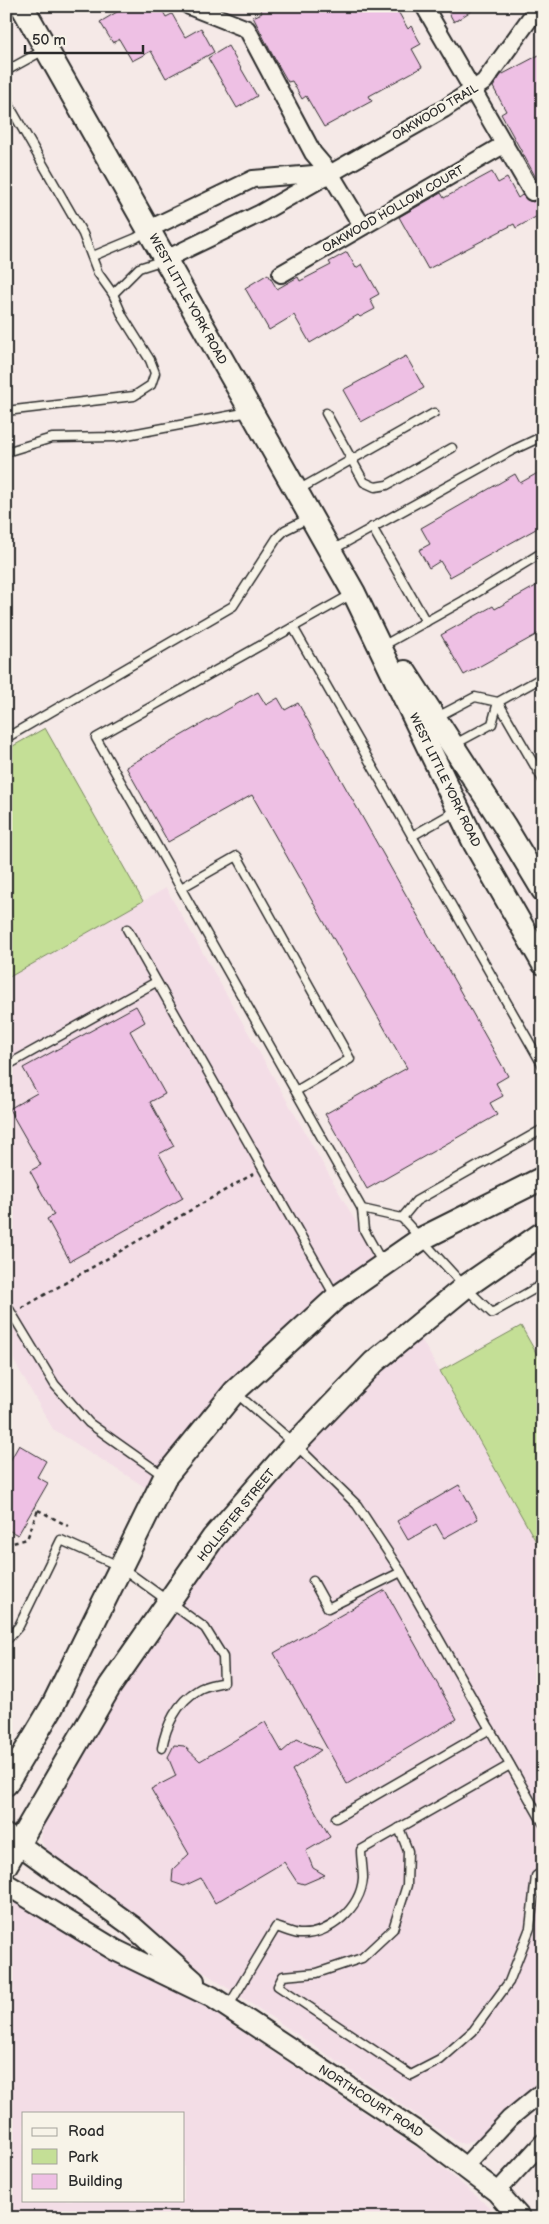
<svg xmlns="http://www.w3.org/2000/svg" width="549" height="2224" font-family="'Balsamiq Sans',sans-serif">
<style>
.built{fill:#f3dde6;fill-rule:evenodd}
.green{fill:#c4df96;stroke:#788560}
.building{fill:#eec0e4;stroke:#2b2b2b}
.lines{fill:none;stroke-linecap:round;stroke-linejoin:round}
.service-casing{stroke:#2b2b2b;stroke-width:11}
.minor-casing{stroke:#2b2b2b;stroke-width:20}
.tertiary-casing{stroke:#2b2b2b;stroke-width:24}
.secondary-casing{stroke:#2b2b2b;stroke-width:26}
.path{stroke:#2b2b2b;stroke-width:2.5;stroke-dasharray:4 4;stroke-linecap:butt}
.service{stroke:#f7f3e8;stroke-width:8}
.minor{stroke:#f7f3e8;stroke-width:16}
.tertiary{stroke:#f7f3e8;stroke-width:20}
.secondary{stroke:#f7f3e8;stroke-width:22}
.labels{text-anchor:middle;stroke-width:5;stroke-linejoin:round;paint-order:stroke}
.street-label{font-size:12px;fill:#2b2b2b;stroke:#f7f3e8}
</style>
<rect width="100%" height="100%" fill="#f5e9e7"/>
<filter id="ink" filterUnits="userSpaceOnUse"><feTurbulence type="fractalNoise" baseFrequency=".02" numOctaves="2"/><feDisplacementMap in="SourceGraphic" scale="10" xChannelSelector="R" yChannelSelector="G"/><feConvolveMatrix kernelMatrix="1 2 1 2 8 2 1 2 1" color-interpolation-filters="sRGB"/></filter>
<g filter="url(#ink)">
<g class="built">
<path d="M166,888L373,1252V1257L371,1262L315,1302L248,1360L184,1443L145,1487L53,1429L6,1347V979Z"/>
<path d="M420,1337L543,1554V2084L479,2138L465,2143L456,2141L192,1964L126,1908L47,1852L41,1840L43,1825L143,1655L216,1547L284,1469L369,1382Z"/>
<path d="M6,1900L21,1903L190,1997L425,2153L488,2206L498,2218H6ZM24,2113H184V2200H24Z"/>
</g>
<g class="green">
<path d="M45,728L143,901L6,979V750Z"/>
<path d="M521,1326L543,1365V1554L440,1371Z"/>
</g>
<g class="building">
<path d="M127,6H160L166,17L172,14L185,37L201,28L214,52L166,78L151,51L132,61L119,39L113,43L100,22Z"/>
<path d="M258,6H395L408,29L411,26L421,44L412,49L422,67L369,96L372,101L324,127L306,96L302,99L292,81L288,82L272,54L253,17L262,13Z"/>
<path d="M445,6H479L454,22Z"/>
<path d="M228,46L257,96L237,108L208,58Z"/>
<path d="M539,55L543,61V213L516,228L514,224L428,269L399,217L441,193L444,198L492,172L498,183L507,178L518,198L522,195L527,200L533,202L541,197L540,185L501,114L506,111L493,87L501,75Z"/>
<path d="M347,252L356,268L362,264L379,294L370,299L375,309L360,317L358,315L310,343L294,315L269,330L245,288L268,274L277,289L298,277L300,281L331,265L329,262Z"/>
<path d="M406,356L424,388L361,422L343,390Z"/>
<path d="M543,470V511L538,514L543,525L450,577L440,561L429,568L419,550L430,544L421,528L515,474L520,483Z"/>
<path d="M543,582V631L464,675L441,635L493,606L495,609Z"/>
<path d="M258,692L266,705L278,698L285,710L298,703L508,1076L496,1083L503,1096L490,1103L497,1115L367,1189L325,1114L407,1068L252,795L168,842L126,767Z"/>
<path d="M136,1006L145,1022L130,1031L165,1094L150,1102L174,1146L159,1154L183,1198L70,1261L47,1219L54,1215L30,1171L41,1165L9,1109L37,1093L23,1068Z"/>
<path d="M19,1445L46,1461L37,1477L48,1483L18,1535L6,1529V1468Z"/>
<path d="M459,1485L478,1519L444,1538L436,1524L408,1540L397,1521Z"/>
<path d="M385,1590L457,1719L347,1784L274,1653Z"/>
<path d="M265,1722L282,1752L297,1739L321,1750L292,1770L330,1837L306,1851L313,1868L325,1875L304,1884L297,1882L284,1862L215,1903L201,1878L184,1886L172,1882L173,1869L189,1854L151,1789L176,1776L168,1757L174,1745L184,1746L200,1761Z"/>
</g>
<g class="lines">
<g class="service-casing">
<g id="service">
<path d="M6,71L44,50"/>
<path d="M6,100L83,234L98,273L113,294L123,317L150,360L155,373L151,385L134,396L6,411"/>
<path d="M93,256L136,238L147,231"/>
<path d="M113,294L139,268L164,260"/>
<path d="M326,413L364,482L375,487L387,485L452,448"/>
<path d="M6,452L52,438L116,437L249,412"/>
<path d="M298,490L434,413"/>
<path d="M372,527L426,622"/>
<path d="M332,550L511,451L543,436"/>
<path d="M352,594L96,738L362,1209L402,1218L465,1287L492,1313L543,1284"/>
<path d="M293,627L543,1066"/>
<path d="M386,644L463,601L543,552"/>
<path d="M498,702L543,780"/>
<path d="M437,717L475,697L498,702L543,677"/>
<path d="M6,738L233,606L277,538L285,530L309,518"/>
<path d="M455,744L492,724L498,702"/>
<path d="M412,836L456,811"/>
<path d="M181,888L237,856L350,1059L296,1091"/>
<path d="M127,929L335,1296"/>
<path d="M6,1066L156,982"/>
<path d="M362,1209L364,1230L383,1264"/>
<path d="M402,1218L416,1201L543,1129"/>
<path d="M6,1304L55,1385L89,1423L164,1476"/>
<path d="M236,1393L295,1444L357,1505L401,1572L543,1823"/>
<path d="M313,1581L328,1608L401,1572"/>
<path d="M6,1641L19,1626L61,1540L121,1567L205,1628L223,1657L224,1682C217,1684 205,1685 198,1690C177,1702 166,1726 162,1748"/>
<path d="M336,1818L490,1729"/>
<path d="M399,1828L408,1851L407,1885L393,1929L362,1958L317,1973L283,1976L278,1986L411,2075L440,2060L473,2031L509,1982L530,1928L536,1876L543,1871"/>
<path d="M228,2007L276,1927C283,1929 292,1933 299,1934C329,1936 361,1908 363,1878C363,1869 361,1859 361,1850L510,1765"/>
</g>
</g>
<g class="minor-casing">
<g id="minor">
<path d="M189,6L247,29L313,153L330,173L362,226"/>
<path d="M424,6L532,192"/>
<path d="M149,229L253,179L326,173"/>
<path d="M166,259L261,213L444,109L484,82L539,6"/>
<path d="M281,274L505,144"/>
<path d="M464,2167L509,2119L543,2091"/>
<path d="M497,2192L543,2142"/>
</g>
</g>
<g class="tertiary-casing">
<g id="tertiary">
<path d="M6,1835L132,1926L194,1981"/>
<path d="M6,1884L115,1950L212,1997L423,2136L497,2192L520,2218"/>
</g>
</g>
<g class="secondary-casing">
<g id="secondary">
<path d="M22,6L354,593L475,844L543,963"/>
<path d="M405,672L504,825L543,890"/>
<path d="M6,1784L52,1707L165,1477L235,1391L336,1298L421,1239L543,1178"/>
<path d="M6,1865L110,1686L213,1538L295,1444L374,1362L465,1287L543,1233"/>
</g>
</g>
<g class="path">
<path d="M22,1308L253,1174"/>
<path d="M38,1510L68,1526"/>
<path d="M6,1545L27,1539L38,1510L34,1508"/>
</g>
<use href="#service" class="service"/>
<use href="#minor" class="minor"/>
<use href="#tertiary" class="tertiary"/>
<use href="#secondary" class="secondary"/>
</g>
</g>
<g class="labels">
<g class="street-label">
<text transform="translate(435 112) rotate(-31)" y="4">OAKWOOD TRAIL</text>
<text transform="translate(393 209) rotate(-30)" y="4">OAKWOOD HOLLOW COURT</text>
<text transform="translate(188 299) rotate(61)" y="4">WEST LITTLE YORK ROAD</text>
<text transform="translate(445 780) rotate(64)" y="4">WEST LITTLE YORK ROAD</text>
<text transform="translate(236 1515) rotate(-51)" y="4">HOLLISTER STREET</text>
<text transform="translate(371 2101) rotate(33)" y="4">NORTHCOURT ROAD</text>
</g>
</g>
<rect width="549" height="2224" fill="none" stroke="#f7f3e8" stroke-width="25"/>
<rect x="12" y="12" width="524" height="2199" fill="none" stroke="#2b2b2b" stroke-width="2" filter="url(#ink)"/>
<rect x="22" y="2112" width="162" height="90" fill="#f7f3e8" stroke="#a5a39c"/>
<rect x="32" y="2128" width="25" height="8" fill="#f7f3e8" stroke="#a5a39c"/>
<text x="68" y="2136" font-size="15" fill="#2b2b2b">Road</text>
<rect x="32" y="2149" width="25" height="15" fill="#c4df96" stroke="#a5a39c"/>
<text x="68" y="2162" font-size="15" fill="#2b2b2b">Park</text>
<rect x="32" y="2174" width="25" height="15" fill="#eec0e4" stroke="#a5a39c"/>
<text x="68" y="2186" font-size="15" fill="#2b2b2b">Building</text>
<path d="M25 45v8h118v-8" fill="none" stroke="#2b2b2b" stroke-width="2.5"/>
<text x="32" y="45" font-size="15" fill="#2b2b2b" stroke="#f7f3e8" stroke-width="4" paint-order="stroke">50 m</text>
</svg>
